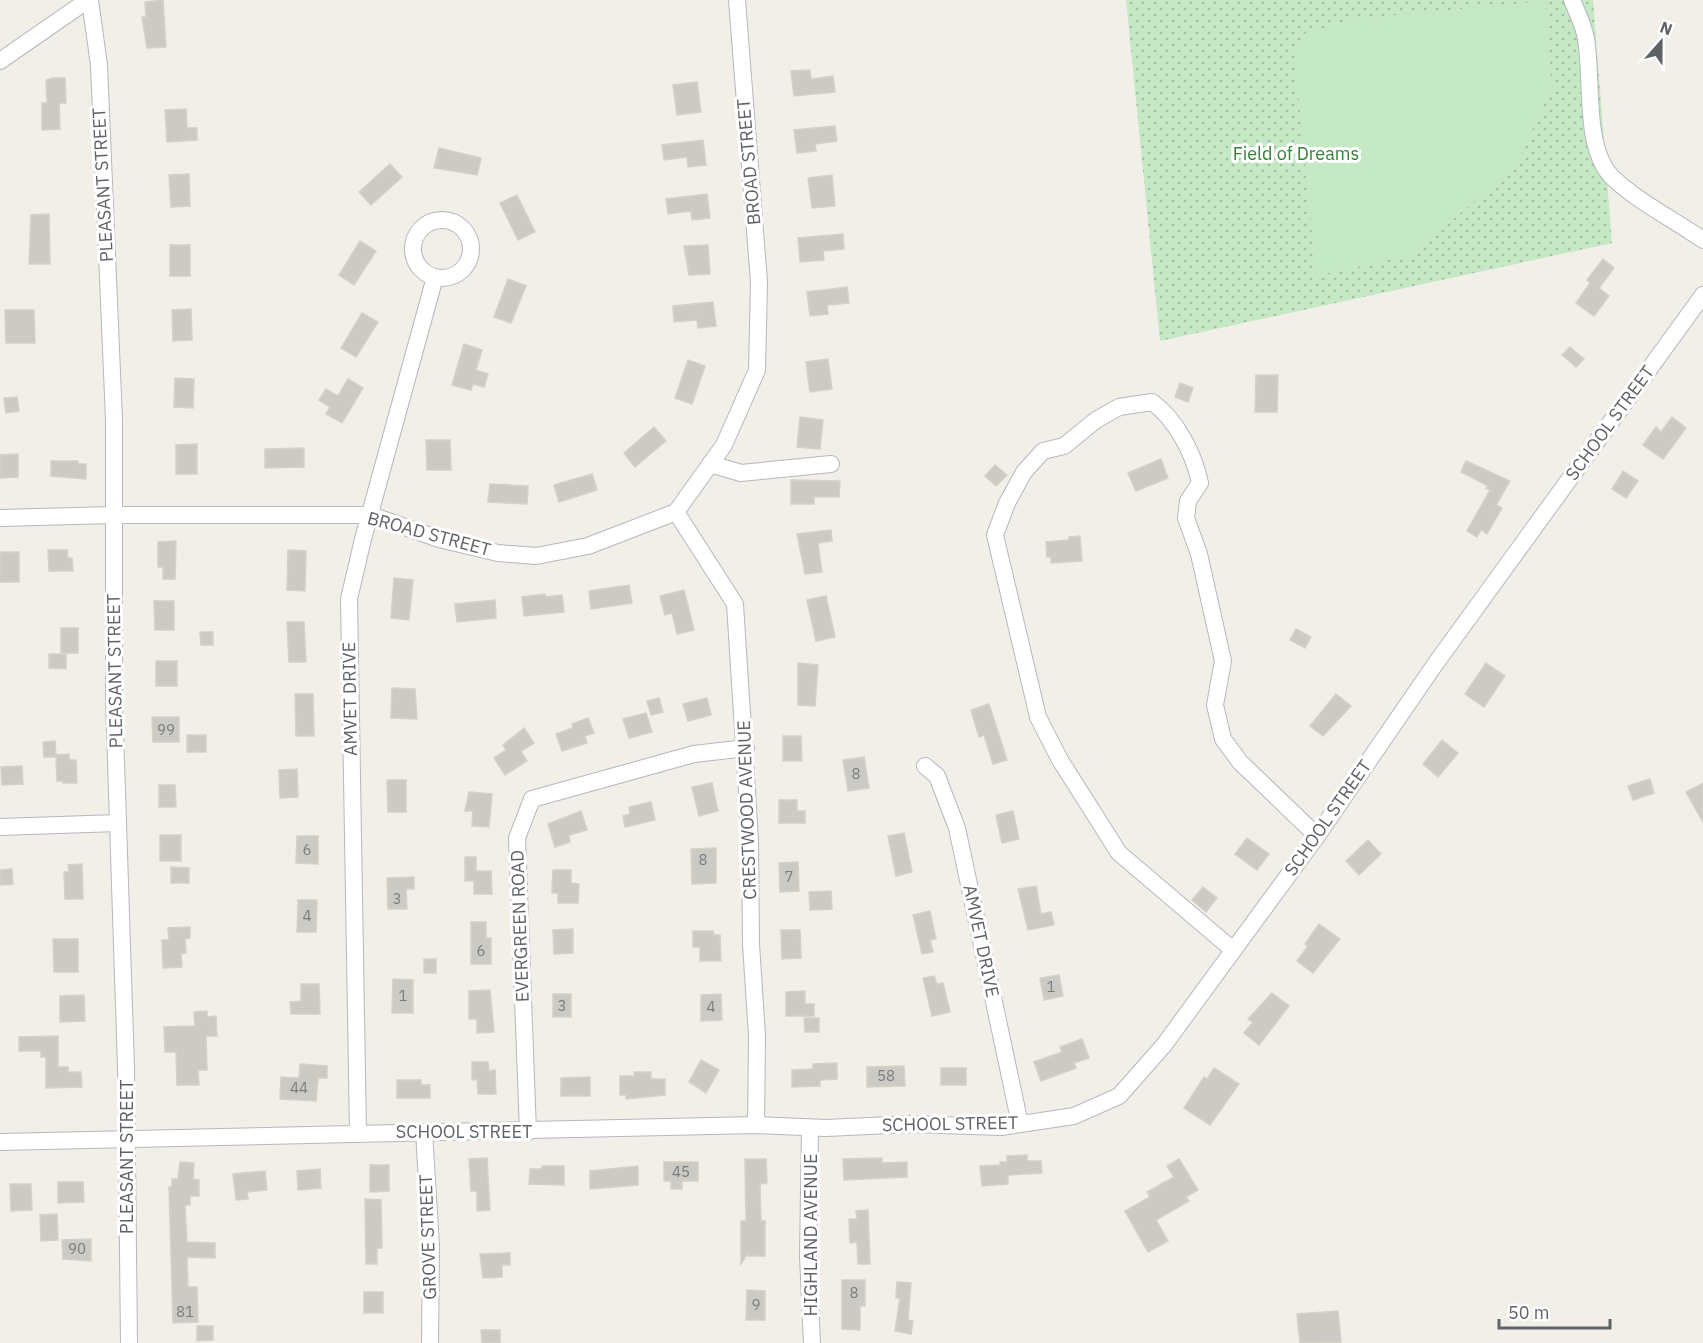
<svg xmlns="http://www.w3.org/2000/svg" width="1703" height="1343" font-family="'IBM Plex Sans',sans-serif">
<style>
.grass{fill:url(#grass-dots)}
.pitch{fill:#c5e8c5}
.building{fill:#cccac5;stroke:#d6d1c6;stroke-width:1.5}
.lines{fill:none;stroke-linecap:round;stroke-linejoin:round}
.minor-casing{stroke:#b5b8bc;stroke-width:18}
.minor{stroke:#fff;stroke-width:16}
.labels{text-anchor:middle;stroke-width:6;stroke-linejoin:round;paint-order:stroke}
.number-label{font-size:15px;fill:#7a7d7f}
.park-label{font-size:18px;fill:#348238;stroke:#fff}
.street-label{font-size:18px;fill:#5f6368;stroke:#fff}
</style>
<defs>
<pattern id="grass-dots" width="8" height="8" patternUnits="userSpaceOnUse" patternTransform="scale(1.5)"><rect width="8" height="8" fill="#c5e8c5"/><path d="M2 2h.1M6 6h.1" fill="none" stroke="#a3c0a4" stroke-width="1.8" stroke-linecap="round"/></pattern>
</defs>
<rect width="100%" height="100%" fill="#f1efe8"/>
<path class="grass" d="M1126,0H1593L1612,243L1160,341Z"/>
<path class="pitch" d="M1545,1L1552,87L1516,165L1412,255L1316,276L1294,50L1305,33L1355,19Z"/>
<g class="building">
<path d="M163,0L166,47L147,48L142,17H146L145,2Z"/>
<path d="M810,70L811,79L833,76L835,92L794,96L791,71Z"/>
<path d="M53,78H65L66,103H59L60,129L42,130V103H47L46,80Z"/>
<path d="M697,82L701,112L677,115L673,85Z"/>
<path d="M186,109L187,128H197V140L167,142L165,110Z"/>
<path d="M835,126L837,141L815,144L816,151L797,153L794,130Z"/>
<path d="M703,140L706,165L688,167L687,157L664,160L662,145Z"/>
<path d="M439,148L481,158L477,175L434,168Z"/>
<path d="M390,164L402,177L371,205L359,192Z"/>
<path d="M189,174L190,206L171,207L169,175Z"/>
<path d="M832,175L835,206L812,208L808,178Z"/>
<path d="M707,194L710,218L692,220L691,211L668,214L666,199Z"/>
<path d="M517,195L535,232L518,240L500,203Z"/>
<path d="M49,214L50,264H29L31,215Z"/>
<path d="M843,234L844,249L823,251L824,260L800,262L798,238Z"/>
<path d="M360,241L376,251L354,285L339,275Z"/>
<rect x="170" y="245" width="20" height="31"/>
<path d="M708,245L710,274L689,275L684,246Z"/>
<path d="M1603,259L1614,268L1599,288L1609,296L1594,316L1576,303L1590,283L1587,280Z"/>
<path d="M508,279L526,286L511,323L494,317Z"/>
<path d="M847,287L849,303L827,305L828,314L810,316L807,292Z"/>
<path d="M713,302L716,326L698,328L697,320L674,322L673,306Z"/>
<path d="M191,309L192,340L173,341L172,310Z"/>
<path d="M5,310H34L35,343H6Z"/>
<path d="M362,313L378,322L356,357L341,348Z"/>
<path d="M464,344L482,350L476,370L488,374L484,387L473,384L471,390L452,385Z"/>
<path d="M1570,347L1584,359L1576,367L1562,355Z"/>
<path d="M828,359L832,389L810,392L806,362Z"/>
<path d="M688,360L705,366L692,404L675,398Z"/>
<path d="M1256,375H1278L1277,412H1255Z"/>
<path d="M175,378L194,379L193,408L174,407Z"/>
<path d="M348,379L363,388L342,423L326,414L330,407L319,400L326,389L338,396Z"/>
<path d="M1180,383L1193,388L1188,402L1175,397Z"/>
<path d="M17,397L19,411L6,413L4,398Z"/>
<path d="M800,417L823,420L820,449L797,447Z"/>
<path d="M1672,417L1686,428L1663,459L1643,445L1656,427L1661,432Z"/>
<path d="M654,427L666,441L635,467L624,453Z"/>
<path d="M426,440H450L451,470H427Z"/>
<path d="M197,444V474H176V445Z"/>
<path d="M304,448V467L265,468V449Z"/>
<path d="M18,454V477L0,478V455Z"/>
<path d="M1161,459L1168,478L1136,491L1128,473Z"/>
<path d="M51,461H78V464H86V479L51,476Z"/>
<path d="M1466,461L1510,481L1496,505L1502,508L1487,534L1481,530L1477,537L1467,531L1490,490L1486,488L1488,486L1461,472Z"/>
<path d="M995,465L1007,475L996,486L985,476Z"/>
<path d="M1623,471L1638,481L1626,498L1612,489Z"/>
<path d="M592,474L597,490L559,502L554,485Z"/>
<path d="M791,480L840,481L839,497H814V504H791Z"/>
<path d="M490,484L528,486L527,504L488,502Z"/>
<path d="M831,530L832,541L818,543L822,572L805,574L797,534Z"/>
<path d="M1080,536L1082,561L1051,563V557H1047L1046,542L1069,540V537Z"/>
<path d="M176,541L175,579H163V567H158V542Z"/>
<path d="M48,550H67L68,558H72L73,571H49Z"/>
<path d="M288,550L306,551L305,591L287,590Z"/>
<rect x="0" y="552" width="19" height="30"/>
<path d="M394,578L413,580L409,620L391,618Z"/>
<path d="M629,585L632,603L591,609L589,591Z"/>
<path d="M684,590L694,630L677,634L672,613L665,615L660,596Z"/>
<path d="M545,594V597L562,595L564,612L524,616L522,597Z"/>
<path d="M826,596L835,637L816,641L807,600Z"/>
<path d="M495,600L496,618L457,622L455,604Z"/>
<path d="M154,601H174V630H155Z"/>
<path d="M287,622H304L306,662H289Z"/>
<rect x="61" y="628" width="17" height="25"/>
<path d="M1296,629L1311,637L1305,648L1290,640Z"/>
<path d="M200,632H213V645H201Z"/>
<path d="M49,654H66V669L49,668Z"/>
<rect x="156" y="661" width="21" height="25"/>
<path d="M798,663L818,665L815,706L798,705Z"/>
<path d="M1486,663L1505,676L1484,707L1465,694Z"/>
<path d="M392,688L415,689L417,719L391,718Z"/>
<path d="M295,694H313L314,736H296Z"/>
<path d="M1336,694L1351,706L1323,736L1310,726Z"/>
<path d="M659,698L663,712L651,715L647,701Z"/>
<path d="M707,698L711,715L688,721L683,704Z"/>
<path d="M989,704L1007,760L993,764L984,735L979,737L971,710Z"/>
<path d="M646,713L652,732L629,738L623,719Z"/>
<path d="M152,717H179V742H153Z"/>
<path d="M588,718L594,733L585,736L587,743L562,751L556,734L573,728L572,724Z"/>
<path d="M524,728L534,743L521,751L527,761L505,775L494,758L506,750L503,745Z"/>
<rect x="187" y="735" width="19" height="17"/>
<path d="M783,736H801L802,761H783Z"/>
<path d="M1442,740L1458,753L1438,777L1423,764Z"/>
<path d="M55,741L56,757H44L43,742Z"/>
<path d="M69,754V760H76L77,783H63V781H57L56,755Z"/>
<path d="M864,757L869,788L848,791L843,760Z"/>
<path d="M22,766L23,784L2,785L1,767Z"/>
<path d="M297,769L298,797L280,798L279,770Z"/>
<path d="M1650,779L1654,793L1633,800L1628,786Z"/>
<path d="M387,780H406V812H388Z"/>
<path d="M712,783L718,811L699,816L692,787Z"/>
<path d="M1703,783V822L1686,792Z"/>
<path d="M159,785H175L176,807H159Z"/>
<path d="M469,792L492,794L489,827L472,826L473,811H465Z"/>
<path d="M779,800H797V811H805V823H779Z"/>
<path d="M651,802L655,820L625,827L623,816L630,814L629,807Z"/>
<path d="M581,811L587,830L569,835L570,842L555,847L548,824Z"/>
<path d="M1013,811L1019,839L1002,843L996,815Z"/>
<path d="M904,833L912,872L896,876L888,836Z"/>
<rect x="160" y="835" width="21" height="26"/>
<path d="M297,836H318V864L296,863Z"/>
<path d="M1247,838L1269,854L1257,870L1235,854Z"/>
<path d="M1368,840L1381,854L1359,875L1346,861Z"/>
<path d="M716,848V883L692,884L691,849Z"/>
<path d="M465,857H476V871H491L492,894H474V881H465Z"/>
<path d="M798,862L799,891L780,892L779,863Z"/>
<path d="M82,864L83,899H65L64,872H69L68,865Z"/>
<path d="M171,867L189,868V883H171Z"/>
<path d="M12,869L13,884L0,885V870Z"/>
<path d="M553,870H571V883L579,884L578,903H558V893H552Z"/>
<path d="M414,877V889H406L407,909H388L387,878Z"/>
<path d="M1036,886L1041,914L1051,912L1054,925L1028,930L1018,889Z"/>
<path d="M1203,887L1217,898L1206,912L1192,900Z"/>
<path d="M831,891L832,909L810,910L809,892Z"/>
<path d="M298,900H317L316,932H297Z"/>
<path d="M930,911L936,939L930,940L933,952L922,954L913,915Z"/>
<path d="M471,922H486V938H491V964H471Z"/>
<path d="M1319,924L1340,939L1313,973L1297,961L1308,946L1305,944Z"/>
<path d="M190,927V938L185,939L186,953L181,954L182,967L163,968L162,940H169L168,928Z"/>
<path d="M573,929V953L554,954L553,930Z"/>
<path d="M781,930H800L801,958L782,959Z"/>
<path d="M693,931H713L714,935H720L721,961H700V947H693Z"/>
<path d="M53,939H78V972H54Z"/>
<rect x="424" y="959" width="12" height="14"/>
<path d="M1059,975L1063,996L1044,1000L1040,978Z"/>
<path d="M934,976L937,984L943,983L950,1012L932,1016L923,978Z"/>
<path d="M393,979L413,980V1013H392Z"/>
<path d="M301,984H319L320,1014H291L290,1002L301,1001Z"/>
<path d="M490,990L494,1032L477,1033V1019H469V991Z"/>
<path d="M805,991V1004H814V1016H786V992Z"/>
<path d="M1272,993L1289,1006L1259,1045L1244,1033L1253,1022L1248,1019Z"/>
<rect x="553" y="994" width="18" height="23"/>
<path d="M721,994L722,1020L701,1021V995Z"/>
<path d="M84,995L85,1021L60,1022V996Z"/>
<path d="M207,1011V1017L216,1016L217,1036H206L207,1070H198L199,1085H177L176,1052H165L164,1027L195,1026L194,1012Z"/>
<path d="M804,1018H819V1032H805Z"/>
<path d="M58,1036V1067H68V1072H81L82,1087L46,1088V1057H41V1051H19V1037Z"/>
<path d="M1082,1039L1089,1058L1074,1063L1076,1068L1041,1081L1034,1062L1062,1052L1060,1047Z"/>
<path d="M701,1060L719,1070L706,1093L689,1082Z"/>
<path d="M472,1062H488L489,1071L495,1070L496,1094H478L477,1079L472,1080Z"/>
<path d="M837,1063V1079L820,1080V1086L792,1087V1070L813,1069V1064Z"/>
<path d="M300,1064L327,1066V1078H318L316,1101L280,1099L281,1077L299,1078Z"/>
<path d="M904,1066L905,1086L867,1087V1067Z"/>
<rect x="941" y="1068" width="25" height="17"/>
<path d="M1214,1068L1239,1084L1210,1125L1184,1108L1204,1077L1207,1079Z"/>
<path d="M634,1072H651V1079H665V1095L626,1099V1095H620V1076H635Z"/>
<path d="M590,1077V1096H561V1078Z"/>
<path d="M397,1080H421V1085H430V1098H397Z"/>
<path d="M1027,1155V1161H1041L1042,1173L1008,1175V1184L982,1186L980,1166L1000,1165V1162H1007V1156Z"/>
<path d="M487,1158L490,1210L477,1211V1191H471L469,1159Z"/>
<path d="M882,1158V1163L907,1162V1177L844,1180L843,1159Z"/>
<path d="M745,1159H766L767,1183L760,1184L761,1221H765V1256H748V1253L741,1264V1221H746Z"/>
<path d="M1179,1159L1198,1190L1186,1197L1189,1201L1156,1220L1168,1241L1148,1252L1125,1211L1150,1197L1147,1192L1174,1177L1167,1166Z"/>
<path d="M180,1162L194,1163L193,1179L199,1180V1196H190V1205H185L187,1242L215,1243V1258L187,1257L188,1287H197L198,1322L173,1323L169,1187H172V1179H178Z"/>
<path d="M664,1162H698V1181H682V1189H671V1181H664Z"/>
<path d="M370,1165H389V1191L370,1192Z"/>
<path d="M542,1166H564V1185L529,1184L530,1169H542Z"/>
<path d="M638,1166V1185L590,1189V1171Z"/>
<path d="M320,1169L321,1188L298,1190L297,1171Z"/>
<path d="M265,1171L267,1190L247,1192L248,1199L236,1200L233,1174Z"/>
<path d="M58,1182H83L84,1202L58,1203Z"/>
<path d="M10,1184H31L32,1210L11,1211Z"/>
<path d="M365,1199L381,1200L382,1248H377V1264H366Z"/>
<path d="M868,1210L870,1264H858L857,1242L850,1243L849,1219H857L856,1211Z"/>
<path d="M57,1214L58,1240L41,1241L40,1215Z"/>
<path d="M91,1239V1261L63,1259L62,1240Z"/>
<path d="M510,1253V1265H502V1277L483,1278L480,1254Z"/>
<path d="M842,1280H865V1306H860V1330L842,1329Z"/>
<path d="M897,1282L911,1283L908,1320L913,1321L911,1334L895,1331L900,1298H896Z"/>
<path d="M747,1290L765,1291V1320H746Z"/>
<rect x="364" y="1292" width="19" height="21"/>
<path d="M1338,1311L1341,1342L1300,1343L1297,1314Z"/>
<path d="M197,1326H213V1340L197,1341Z"/>
<path d="M481,1330H500V1343H482Z"/>
</g>
<g class="lines">
<g class="minor-casing">
<g id="minor">
<path d="M90,0L99,65L114,420V700L126,1068L129,1343"/>
<path d="M1572,0C1577,12 1584,26 1586,39C1593,78 1583,147 1612,177C1638,202 1673,219 1703,240"/>
<path d="M0,61L88,0"/>
<circle cx="442" cy="249" r="29"/>
<path d="M710,464L741,473L831,464"/>
<path d="M676,512L735,604L750,839L751,944L757,1036L756,1125"/>
<path d="M0,518L113,515H371L439,539L498,553L536,556L588,546L676,512L724,445L757,370L759,282L737,0"/>
<path d="M925,766L937,776L957,828L1020,1124"/>
<path d="M0,827L118,823"/>
<path d="M1233,950L1119,853L1060,760L1038,717L995,535L1007,503L1024,472L1043,451L1064,446L1096,420L1119,407L1152,402C1176,419 1194,454 1200,483L1188,501L1186,518L1199,554L1223,661L1215,705L1223,739L1240,762L1317,836"/>
<path d="M810,1128L808,1256L812,1343"/>
<path d="M424,1132L431,1245L430,1343"/>
<path d="M528,1132L517,838L532,799L694,754L746,748"/>
<path d="M358,1133L349,599L363,539L435,277"/>
<path d="M0,1142L756,1125L826,1128L912,1124L1001,1127L1074,1116L1119,1096L1164,1045L1317,836L1436,663L1703,295"/>
</g>
</g>
<use href="#minor" class="minor"/>
</g>
<g class="labels">
<g class="number-label">
<text x="166" y="735">99</text>
<text x="856" y="779">8</text>
<text x="307" y="855">6</text>
<text x="703" y="865">8</text>
<text x="789" y="882">7</text>
<text x="397" y="904">3</text>
<text x="307" y="921">4</text>
<text x="481" y="956">6</text>
<text x="1051" y="992">1</text>
<text x="403" y="1001">1</text>
<text x="562" y="1011">3</text>
<text x="711" y="1012">4</text>
<text x="886" y="1081">58</text>
<text x="299" y="1093">44</text>
<text x="681" y="1177">45</text>
<text x="77" y="1254">90</text>
<text x="854" y="1298">8</text>
<text x="756" y="1310">9</text>
<text x="185" y="1317">81</text>
</g>
<g class="park-label">
<text x="1296" y="160">Field of Dreams</text>
</g>
<g class="street-label">
<text transform="translate(749 162) rotate(-95)" y="6">BROAD STREET</text>
<text transform="translate(103 185) rotate(-93)" y="6">PLEASANT STREET</text>
<text transform="translate(1610 423) rotate(-54)" y="6">SCHOOL STREET</text>
<text transform="translate(429 534) rotate(15)" y="6">BROAD STREET</text>
<text transform="translate(115 671) rotate(-91)" y="6">PLEASANT STREET</text>
<text transform="translate(350 699) rotate(-91)" y="6">AMVET DRIVE</text>
<text transform="translate(747 810) rotate(-92)" y="6">CRESTWOOD AVENUE</text>
<text transform="translate(1328 818) rotate(-55)" y="6">SCHOOL STREET</text>
<text transform="translate(520 926) rotate(-92)" y="6">EVERGREEN ROAD</text>
<text transform="translate(981 941) rotate(78)" y="6">AMVET DRIVE</text>
<text transform="translate(950 1124) rotate(-1)" y="6">SCHOOL STREET</text>
<text x="464" y="1138">SCHOOL STREET</text>
<text transform="translate(127 1157) rotate(-90)" y="6">PLEASANT STREET</text>
<text transform="translate(811 1235) rotate(-90)" y="6">HIGHLAND AVENUE</text>
<text transform="translate(428 1237) rotate(-92)" y="6">GROVE STREET</text>
</g>
</g>
<g transform="translate(1661 42) rotate(21)" stroke="#ffffff" stroke-width="4.5" paint-order="stroke">
<path d="M0-4.5L10 22L0 15L-10 22Z" fill="#5f6368"/>
<text y="-9" font-size="16" font-weight="bold" text-anchor="middle" fill="#5f6368">N</text>
</g>
<path d="M1499 1319v9h111v-9" fill="none" stroke="#5f6368" stroke-width="3"/>
<text x="1508" y="1319" font-size="18" fill="#5f6368" stroke="#ffffff" stroke-width="4.5" paint-order="stroke">50 m</text>
</svg>
